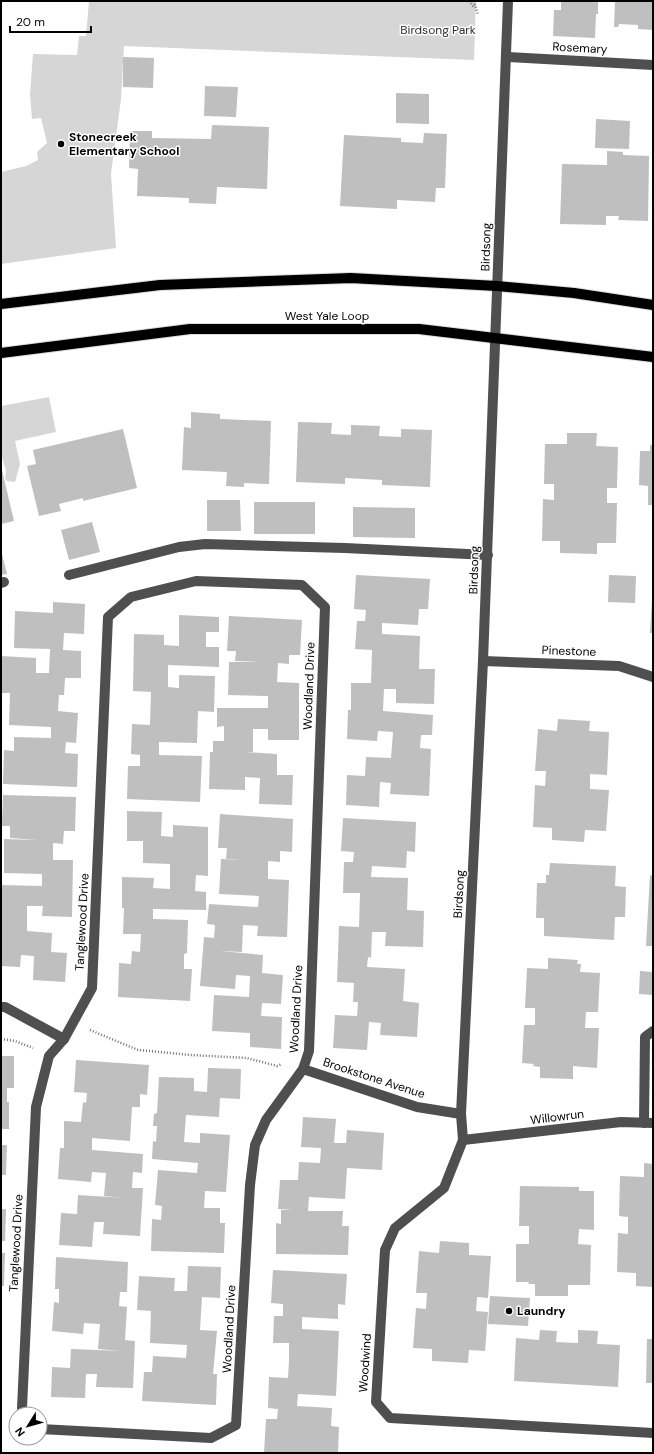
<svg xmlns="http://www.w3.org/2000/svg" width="654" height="1454" font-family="'DM Sans',sans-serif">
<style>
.green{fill:#d6d6d6}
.building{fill:#bfbfbf}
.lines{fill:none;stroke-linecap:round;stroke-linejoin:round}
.major-casing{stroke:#dbdbdb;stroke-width:12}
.path{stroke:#717171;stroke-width:2.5;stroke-dasharray:1 2;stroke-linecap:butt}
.minor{stroke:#4f4f4f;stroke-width:10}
.major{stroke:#000;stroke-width:10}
.poi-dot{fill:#000;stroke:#fff;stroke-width:1.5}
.labels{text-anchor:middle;stroke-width:3;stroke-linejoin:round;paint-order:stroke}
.park-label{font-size:12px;fill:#2d2d2d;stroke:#fff}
.street-label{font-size:12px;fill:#000;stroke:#fff}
.poi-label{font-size:12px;font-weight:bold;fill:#000;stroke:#fff;text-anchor:start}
</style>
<rect width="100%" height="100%" fill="#fff"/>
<g class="green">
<path d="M89,1H476L474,60L124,46L121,99L111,174L116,248L1,264V172L26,166L38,160L37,152L47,143L41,118L32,119L30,95L33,54L77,55L79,36H86Z"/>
<path d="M49,397L56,432L15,441L20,464L15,482L7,481L5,478C8,469 2,461 1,453C0,439 1,421 1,406Z"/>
</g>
<g class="building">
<path d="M561,1H598V14H596L595,38L553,36L554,10H561Z"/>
<path d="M615,1H653V30L638,29V25L619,24L618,27H614Z"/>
<path d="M123,57L154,58L153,88L123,87Z"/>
<path d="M205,86L238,87L236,117L204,116Z"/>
<path d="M396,93L429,94V124L396,123Z"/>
<path d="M596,119L630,121L629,149L595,148Z"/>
<path d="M212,125L269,127L267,189L217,187L216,204L189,203V198L137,196L138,169L129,168L130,131H152V138L211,139Z"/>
<path d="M424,133L447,134L445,188H436L435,202L397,200V209L340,206L344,135L401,138V142L423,143Z"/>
<path d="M607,151L623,152V155L649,156L648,221L618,220L619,216H606V225L560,224L562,164L607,165Z"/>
<path d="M191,412L220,414V419L271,421L269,484L244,483V487L226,486L227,472L182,470L184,427L191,428Z"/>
<path d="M298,422L332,423L331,434L351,435V425L380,426L379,436L401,437V429L432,430L430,487L382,485V480L345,478V484L296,482Z"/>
<path d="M123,429L137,488L83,501V498L59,504L61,511L39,516L27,466L36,464L33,450Z"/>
<path d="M567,433H597L596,446L618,447L617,488H607V503H617L616,543H597V554L560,553V541H542L543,499L554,500V484H544L545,444H567Z"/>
<path d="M650,445H653V505H648V486L639,485L640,451H650Z"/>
<path d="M2,470L14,521L1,524V471Z"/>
<path d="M207,500H240L241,531H207Z"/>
<rect x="254" y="502" width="61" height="32"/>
<path d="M353,507L415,508V538L353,537Z"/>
<path d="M92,522L100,552L69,560L61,530Z"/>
<path d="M1,550L7,574L1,575Z"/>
<path d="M356,575L430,579L428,609H419L418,625L382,623V634L420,636L419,669H435L434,704L396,703V689H384L383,711L433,715L432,735H421L420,748L431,749L429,796L390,794L391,783L380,782L379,807L346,805L347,775L365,776L366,757L391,758L393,732L378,731L377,741L347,739L348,710H351V683H371L372,650L355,649L357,621H365L366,610L354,609Z"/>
<path d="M609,575L636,576L635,603L608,602Z"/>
<path d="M652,599H653V633H650Z"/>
<path d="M53,602L85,604L84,634L64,633L63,650L81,651V678H65L64,695H59L58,711L78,713L76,743L66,742L65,753L78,754L77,787L3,784L4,750L14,751V737L51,738V727L9,725L10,693H1V656L36,658V673H49L50,649L14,648L15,611L53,613Z"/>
<path d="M179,615L219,617V632H206V647H219V667L168,665V687L179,688V675L215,676L214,712L198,711L197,743L159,742V755L202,756L200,802L127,799L128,766H140V755L131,754L132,724L150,725L151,692L133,691L134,634L164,635V645L179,646Z"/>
<path d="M229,616L302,620L300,655H289V664L278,663L277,682L299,683V740H268V729H253V752H246L277,754V775H293L292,805L259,804L260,778L245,777V790L209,789L210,752H213V741H224V726L217,727V708H268V696L228,695L229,662H261L235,661L236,651H227Z"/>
<path d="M558,719L590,721L589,731L609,732L607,775L590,774V789L609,790L606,831L585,830L584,842L552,840V828L533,827L535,785L545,786L546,771H535L538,729L557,731Z"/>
<path d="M3,795L76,797L75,831H64L63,844L53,843V860H73L72,917L42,916L43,906H27V931L52,933L51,952L67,953L65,982L33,980L34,956L21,955L20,967L1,966V885L42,886V874L4,873V839L38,840L10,838V826H2Z"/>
<path d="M127,811L162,812L161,836L173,837V825L208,827V876L196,875L195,891L206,892V910L153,909V919L188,920L187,953L184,954V969H192L190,1001L118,997L119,963L131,964L132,951L140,952L141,934H123L124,908H122V877L154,878L153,888L170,889V864L143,863V841H127Z"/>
<path d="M220,814L293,819L292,852L280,851V862L268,861V879L289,880L287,937L257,936L258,926L243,925L242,952L220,951L263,955L262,973L283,975L281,1004L262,1003L261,1016L282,1017L281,1049L250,1047V1033L212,1031L214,995L249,997L250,976L236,975L235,989L200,986L204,937L214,938L215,925L207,924L209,904L258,907L259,896L219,894L221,859L241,860L226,859L227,848H218Z"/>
<path d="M343,818L416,822L415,852L407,851L406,868L372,866L371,877L408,878L407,910L424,911L423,947L385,946L386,932H372L371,958L368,957L367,967L405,969L403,1001L419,1003L417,1037L380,1035L381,1023L369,1022L367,1050L333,1048L335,1015L357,1016L358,1002H353L354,983L337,982L339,926L359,927L360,893H343L344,862H353L354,852L341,851Z"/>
<path d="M550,863L616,866L615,886L626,887L625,917H615L614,940L544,936V918H536L537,883H546V875H549Z"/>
<path d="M650,875L653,876V946H646Z"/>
<path d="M548,958L578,960L577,964H581L580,972L600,973L598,1012H586L585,1028H599L597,1068L573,1066V1079L540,1078V1067L533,1066L534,1064L522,1063L524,1025H535V1008H525L527,968L548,969Z"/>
<path d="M640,971L653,972V995L639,994Z"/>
<path d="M1,1056H14V1088H7V1102H9V1129H1Z"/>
<path d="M76,1060L149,1065L147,1095L140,1094V1107H132L130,1141L92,1138V1150L143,1154L142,1173L133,1172L132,1188H143L140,1236L103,1234L104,1222H94L92,1247L59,1245L61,1213L77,1214L78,1195L125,1198L104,1196L106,1173L92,1172L91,1182L58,1179L60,1148H64V1121L81,1122L83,1102L86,1103L87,1093L74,1092Z"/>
<path d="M208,1068L241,1069L240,1099L220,1098L219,1117L186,1115L184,1142L200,1143V1133L230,1135L226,1192L205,1191L204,1208H220V1223H225L224,1253L151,1251L152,1219L161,1220L162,1206L155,1205L158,1170L197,1173L198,1163L152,1159L153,1141L156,1142L157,1126H153L154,1114L157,1113L159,1077L194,1078V1091L207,1092Z"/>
<path d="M303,1117L336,1119L334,1143H346L347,1130L384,1133L382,1170L347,1168L345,1199L309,1197L308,1211H343L342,1226H349L348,1255L276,1254V1223L281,1224V1210H293L278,1209L280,1180H298L299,1162L320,1163L321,1148L301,1147Z"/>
<path d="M1,1145H7L6,1175H1Z"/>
<path d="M644,1163L653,1164V1287L636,1286V1273L617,1272L618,1233L628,1234V1217L619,1216L620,1176L644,1177Z"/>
<path d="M520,1186L579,1187V1191H594V1230L579,1229L578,1244L591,1245L590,1285H568V1296H535V1284H528L529,1282H516V1244H529V1226H519Z"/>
<path d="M1,1209H6L5,1241H1Z"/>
<path d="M440,1241L469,1243V1255L491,1256L488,1298L477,1297L476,1311L488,1312L485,1351L469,1350L468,1363L432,1361V1349L413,1348L416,1308L426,1309L427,1293H416L419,1251L439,1253Z"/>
<path d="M1,1253H5L4,1286H1Z"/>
<path d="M56,1257L128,1262L127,1292H120L119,1306L127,1307L125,1340L135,1341L133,1388L96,1387L97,1374H86L85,1398L51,1397L52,1367L70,1368L71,1349L122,1351L98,1349L100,1324L84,1323L83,1334L52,1331L54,1302L59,1303V1289H55Z"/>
<path d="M188,1266L221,1267L220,1298L202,1297L200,1330L217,1331L213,1374H217L216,1405L142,1401L144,1372H152L153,1356L186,1358L187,1345L150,1343L151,1311L137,1310L139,1276L175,1278L174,1291H187Z"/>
<path d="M273,1270L347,1274L345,1305L338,1304V1319L302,1317V1329L339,1331L336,1396L298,1394L297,1406L332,1408L331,1426L339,1427L338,1453H264L266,1419H277L278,1409L268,1408L269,1377L288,1378L289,1361V1343H273L274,1316H283V1304L271,1303Z"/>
<path d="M490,1296L530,1298L528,1326L488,1324Z"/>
<path d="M540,1330L557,1331L556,1342L578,1343V1330L598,1331L597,1344L620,1345L618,1387L514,1381L516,1338L539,1340Z"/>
<path d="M647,1339H653V1383H646Z"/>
</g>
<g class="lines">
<g class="major-casing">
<g id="major">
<path d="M1,304L160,285L351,278L497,286L574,293L653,305"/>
<path d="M1,353L190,329H419L653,357"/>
</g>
</g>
<g class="path">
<path d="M469,1L474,7"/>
<path d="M474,1L478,15"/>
<path d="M90,1030L138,1050L191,1055L247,1058L277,1066L282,1064"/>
<path d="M1,1039L15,1041L33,1048"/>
</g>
<g class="minor">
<path d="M508,1L483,661L461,1114L463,1140L444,1188L395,1228L385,1250L376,1402L390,1418L653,1433"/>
<path d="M506,57L653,65"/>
<path d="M69,575L179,547L205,544L345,548L488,555"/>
<path d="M1,583L4,582"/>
<path d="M483,661L619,666L653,677"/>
<path d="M1,1007H5L64,1039"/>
<path d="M303,1069L417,1107L461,1114"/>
<path d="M644,1123L645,1037L653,1031"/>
<path d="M463,1140L621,1122L653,1123"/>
<path d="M26,1414L22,1408L36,1107L49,1056L64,1039L92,988L108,617L131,597L196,581L302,585L325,607L309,1051L303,1069L266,1120L255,1145L250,1185L236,1425L211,1438L40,1429"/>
</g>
<use href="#major" class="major"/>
</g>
<g class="poi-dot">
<circle cx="61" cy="144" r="4"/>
<circle cx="509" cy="1311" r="4"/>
</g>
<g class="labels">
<g class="park-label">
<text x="438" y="34">Birdsong Park</text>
</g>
<g class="street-label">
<text transform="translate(580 48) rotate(3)" y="4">Rosemary</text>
<text transform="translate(486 247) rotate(-88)" y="4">Birdsong</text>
<text x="327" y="320">West Yale Loop</text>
<text transform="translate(474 570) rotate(-88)" y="4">Birdsong</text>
<text transform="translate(569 651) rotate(2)" y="4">Pinestone</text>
<text transform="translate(309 686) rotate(-88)" y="4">Woodland Drive</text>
<text transform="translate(459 894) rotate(-87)" y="4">Birdsong</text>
<text transform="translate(82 922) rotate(-87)" y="4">Tanglewood Drive</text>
<text transform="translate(296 1009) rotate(-87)" y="4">Woodland Drive</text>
<text transform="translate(374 1078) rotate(18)" y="4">Brookstone Avenue</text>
<text transform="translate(557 1117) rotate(-7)" y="4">Willowrun</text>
<text transform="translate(16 1243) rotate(-87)" y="4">Tanglewood Drive</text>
<text transform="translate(229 1329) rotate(-87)" y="4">Woodland Drive</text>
<text transform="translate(365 1363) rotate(-86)" y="4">Woodwind</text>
</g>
<g class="poi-label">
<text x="69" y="141">Stonecreek<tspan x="69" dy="14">Elementary School</tspan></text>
<text x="517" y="1315">Laundry</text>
</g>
</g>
<rect width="654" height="1454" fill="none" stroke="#000000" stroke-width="4"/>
<g transform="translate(28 1426) rotate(233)"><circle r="19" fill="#ffffff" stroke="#999999"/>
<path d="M0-3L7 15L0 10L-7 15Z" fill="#000000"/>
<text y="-6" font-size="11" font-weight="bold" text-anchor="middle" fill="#000000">N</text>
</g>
<path d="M10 26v6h81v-6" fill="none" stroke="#000000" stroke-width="2"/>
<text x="16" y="26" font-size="12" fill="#000000" stroke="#ffffff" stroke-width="3" paint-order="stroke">20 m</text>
</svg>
